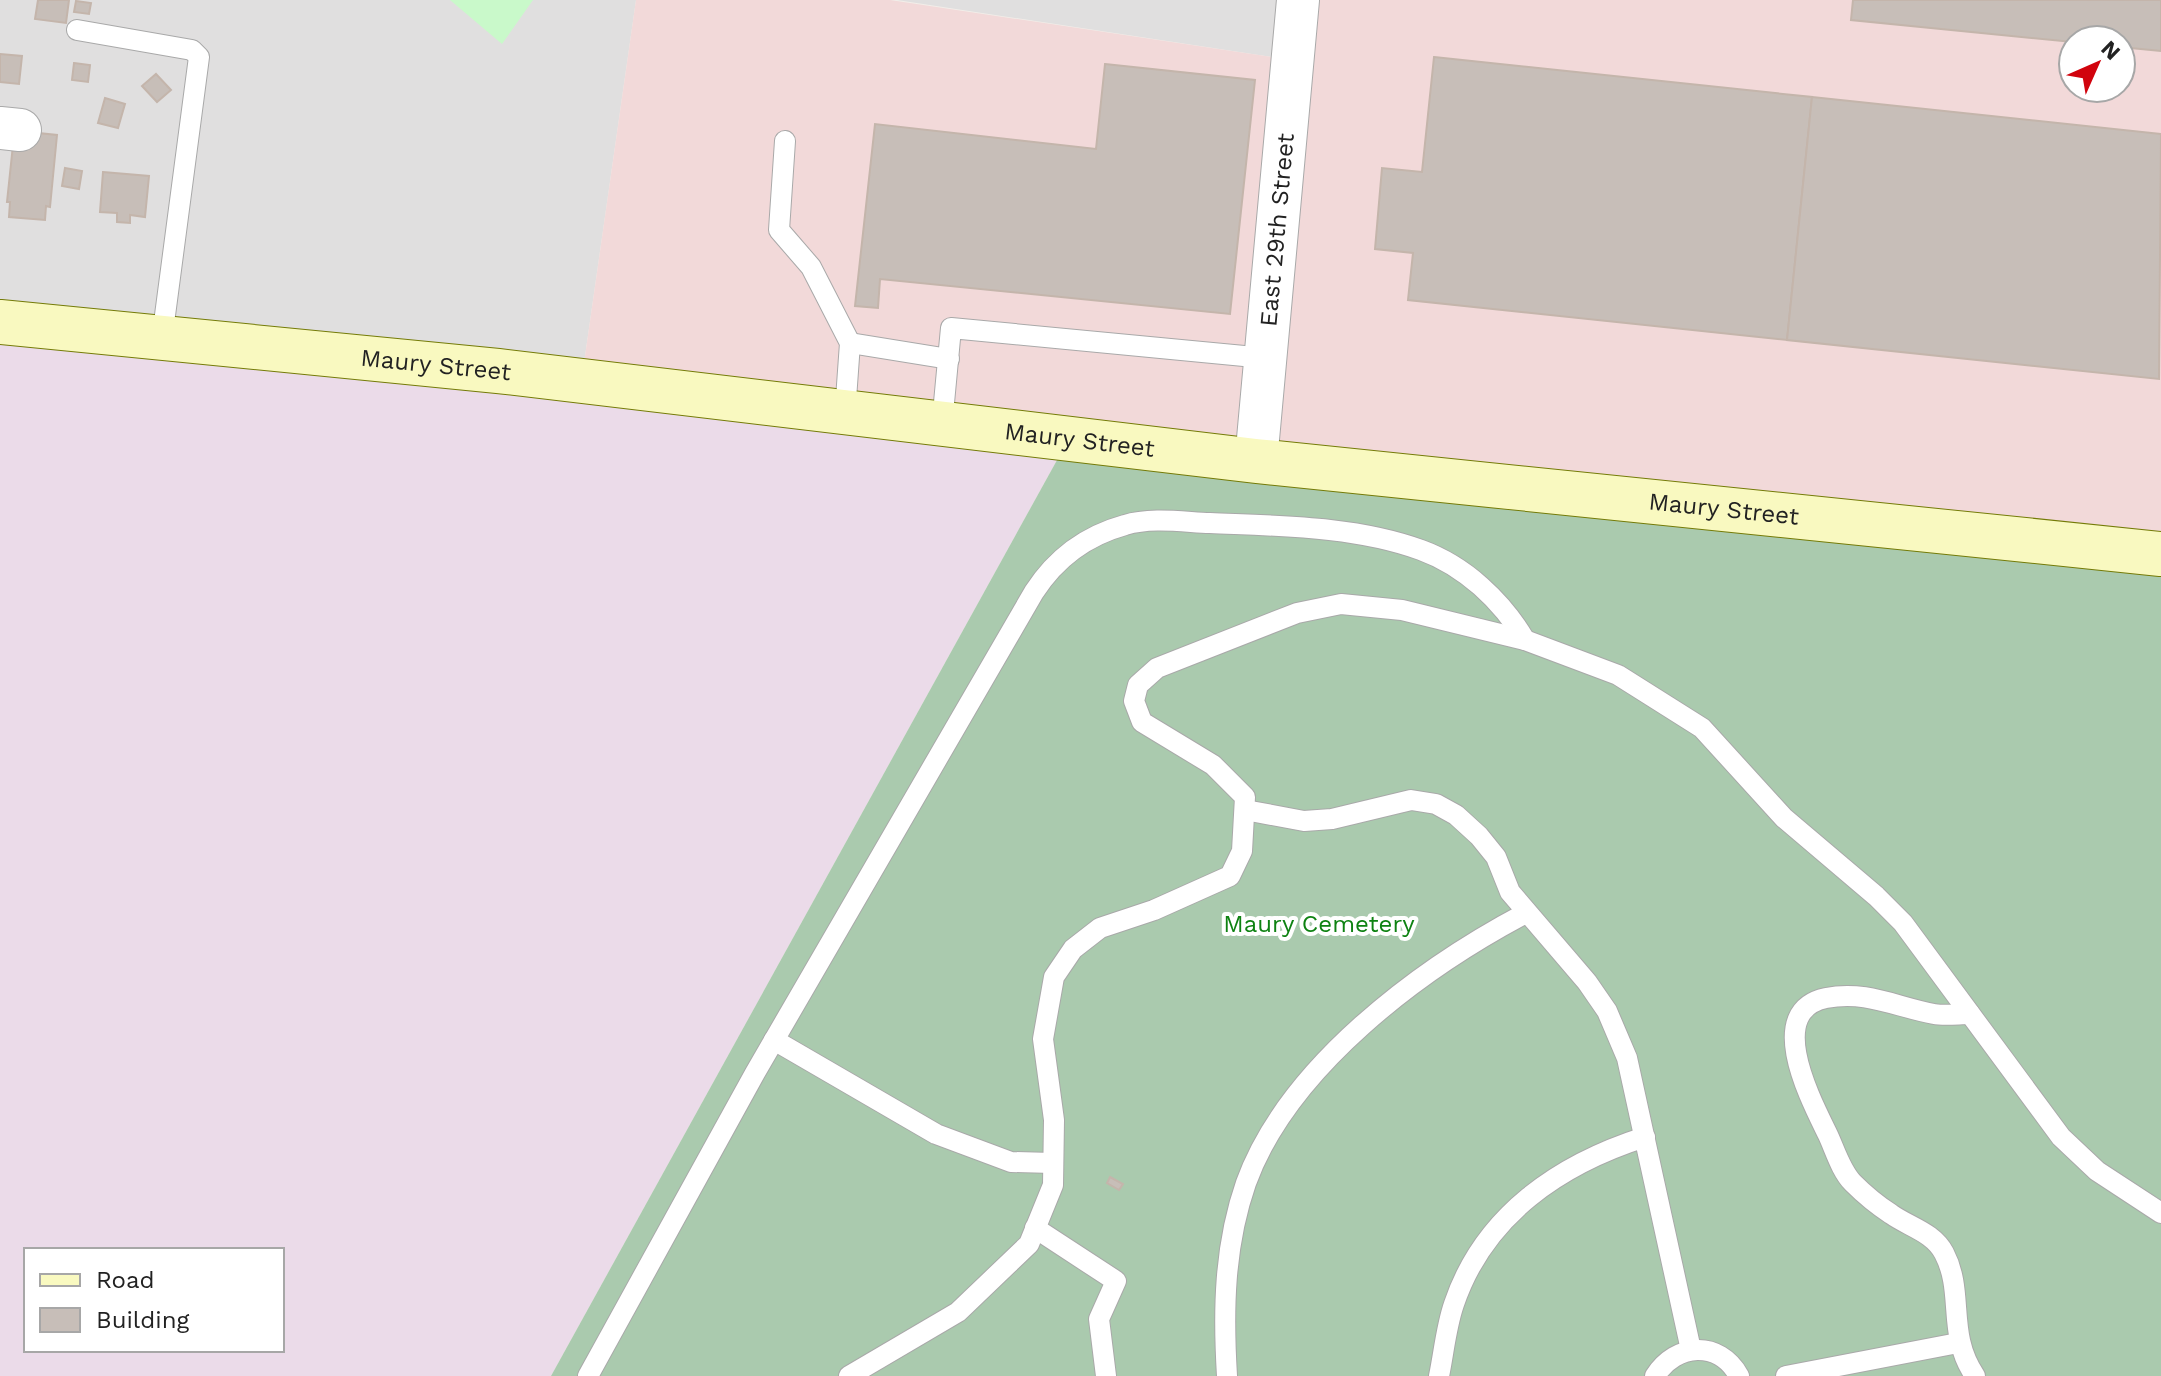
<svg xmlns="http://www.w3.org/2000/svg" width="2161" height="1376" font-family="'Work Sans',sans-serif">
<style>
.residential{fill:#e0dfdf}
.commercial{fill:#f2d9d9;fill-rule:evenodd}
.industrial{fill:#ebdbe9;fill-rule:evenodd}
.cemetery{fill:#aacaae}
.park{fill:#c9f9ca}
.building{fill:#c7beb8;stroke:#c4b5ab;stroke-width:2}
.lines{fill:none;stroke-linecap:round;stroke-linejoin:round}
.lane-casing{stroke:#a9a9a9;stroke-width:22}
.street-casing{stroke:#a9a9a9;stroke-width:44}
.secondary-casing{stroke:#747b07;stroke-width:46}
.lane{stroke:#fff;stroke-width:20}
.street{stroke:#fff;stroke-width:42}
.secondary{stroke:#f9f9c0;stroke-width:44}
.labels{text-anchor:middle;stroke-width:8;stroke-linejoin:round;paint-order:stroke}
.street-label{font-size:24px;fill:#222;stroke:#fff}
.park-label{font-size:24px;fill:#0e8212;stroke:#fff}
</style>
<rect width="100%" height="100%" fill="#f2eee9"/>
<g class="residential">
<path d="M0,0H636L579,398L0,332Z"/>
<path d="M897,0H1304L1298,61Z"/>
</g>
<path class="commercial" d="M636,0H890L1298,61L1304,0H2161V557L579,398ZM2073,40H2121V88H2073Z"/>
<path class="industrial" d="M0,332L1067,442L551,1376H0ZM26,1250H282V1350H26Z"/>
<path class="cemetery" d="M1067,442L2161,557V1376H551Z"/>
<path class="park" d="M450,0H533L502,44Z"/>
<g class="building">
<path d="M38,0H69L66,23L35,19Z"/>
<path d="M1853,0H2161V51L2121,47V40L2073,42L1851,20Z"/>
<path d="M76,1L91,3L89,14L74,12Z"/>
<path d="M0,54L22,56L19,84L0,82Z"/>
<path d="M1434,57L1812,97L1787,340L1408,300L1413,253L1375,249L1382,168L1422,172Z"/>
<path d="M74,63L90,65L88,82L72,80Z"/>
<path d="M1105,64L1255,80L1230,314L880,279L878,308L855,306L875,124L1096,149Z"/>
<path d="M156,74L171,90L157,102L142,86Z"/>
<path d="M1812,97L2161,134L2159,379L1787,340Z"/>
<path d="M105,98L125,104L118,128L98,123Z"/>
<path d="M19,131L57,135L50,207L46,206L45,220L9,217L10,202H7L13,145Z"/>
<path d="M65,168L82,171L79,189L62,186Z"/>
<path d="M103,172L149,176L145,217L130,215V223L117,222V213L100,212Z"/>
<path d="M1110,1177L1123,1184L1119,1190L1107,1183Z"/>
</g>
<g class="lines">
<g class="lane-casing">
<g id="lane">
<path d="M77,30L192,50L199,57L162,338"/>
<path d="M785,141L779,230L811,267L850,343L845,413"/>
<path d="M850,343L949,359"/>
<path d="M942,424L951,328L1265,358"/>
<path d="M1245,810L1304,821L1332,819L1411,800L1436,804L1456,815L1479,836L1496,857L1510,892L1587,982L1607,1011L1627,1058L1691,1350"/>
<path d="M1970,1014C1959,1014 1945,1016 1934,1014C1896,1007 1866,990 1826,998C1763,1011 1812,1102 1828,1135C1835,1150 1841,1171 1853,1183C1865,1195 1877,1205 1891,1214C1909,1227 1933,1232 1944,1253C1965,1293 1946,1333 1975,1376"/>
<path d="M774,1040L936,1134L1011,1162L1053,1163"/>
<path d="M1035,1228L1116,1281L1099,1319L1106,1376"/>
<path d="M588,1376L755,1073L1034,592C1056,558 1085,536 1125,525C1151,517 1183,522 1210,523C1279,526 1356,526 1421,550C1465,566 1502,601 1525,640"/>
<path d="M849,1376L958,1312L1029,1244L1053,1185L1054,1120L1043,1039L1054,977L1073,949L1100,928L1154,910L1230,876L1242,851L1245,797L1213,765L1142,722L1134,701L1138,685L1157,668L1297,613L1341,604L1402,610L1525,640L1618,675L1702,728L1784,818L1876,896L1903,923L2061,1137L2097,1171L2161,1213"/>
<path d="M1227,1376C1223,1311 1224,1246 1246,1183C1288,1067 1420,969 1526,913"/>
<path d="M1439,1376C1444,1352 1446,1327 1454,1304C1484,1215 1560,1164 1645,1137"/>
<path d="M1655,1376C1676,1343 1719,1340 1739,1376"/>
<path d="M1786,1376L1958,1343"/>
</g>
</g>
<g class="street-casing">
<g id="street">
<path d="M0,128L20,130"/>
<path id="s1" d="M1256,461L1298,0"/>
</g>
</g>
<g class="secondary-casing">
<g id="secondary">
<path id="s2" d="M0,322L498,371L1256,461L2161,554"/>
</g>
</g>
<use href="#lane" class="lane"/>
<use href="#street" class="street"/>
<use href="#secondary" class="secondary"/>
</g>
<g class="labels">
<g class="street-label">
<text dy="8" stroke="none"><textPath href="#s1" startOffset="232">East 29th Street</textPath></text>
<text dy="8" stroke="none"><textPath href="#s2" startOffset="438">Maury Street</textPath></text>
<text dy="8" stroke="none"><textPath href="#s2" startOffset="1086">Maury Street</textPath></text>
<text dy="8" stroke="none"><textPath href="#s2" startOffset="1734">Maury Street</textPath></text>
</g>
<g class="park-label">
<text x="1319" y="932">Maury Cemetery</text>
</g>
</g>
<rect x="24" y="1248" width="260" height="104" fill="#ffffff" stroke="#a7a7a7" stroke-width="2"/>
<rect x="40" y="1274" width="40" height="12" fill="#f9f9c0" stroke="#a7a7a7" stroke-width="2"/>
<text x="96" y="1288" font-size="24" fill="#222222">Road</text>
<rect x="40" y="1308" width="40" height="24" fill="#c7beb8" stroke="#a7a7a7" stroke-width="2"/>
<text x="96" y="1328" font-size="24" fill="#222222">Building</text>
<g transform="translate(2097 64) rotate(45)"><circle r="38" fill="#ffffff" stroke="#a7a7a7" stroke-width="2"/>
<path d="M0-6L14 30L0 20L-14 30Z" fill="#d1030d"/>
<text y="-12" font-size="22" font-weight="bold" text-anchor="middle" fill="#222222">N</text>
</g>
</svg>
